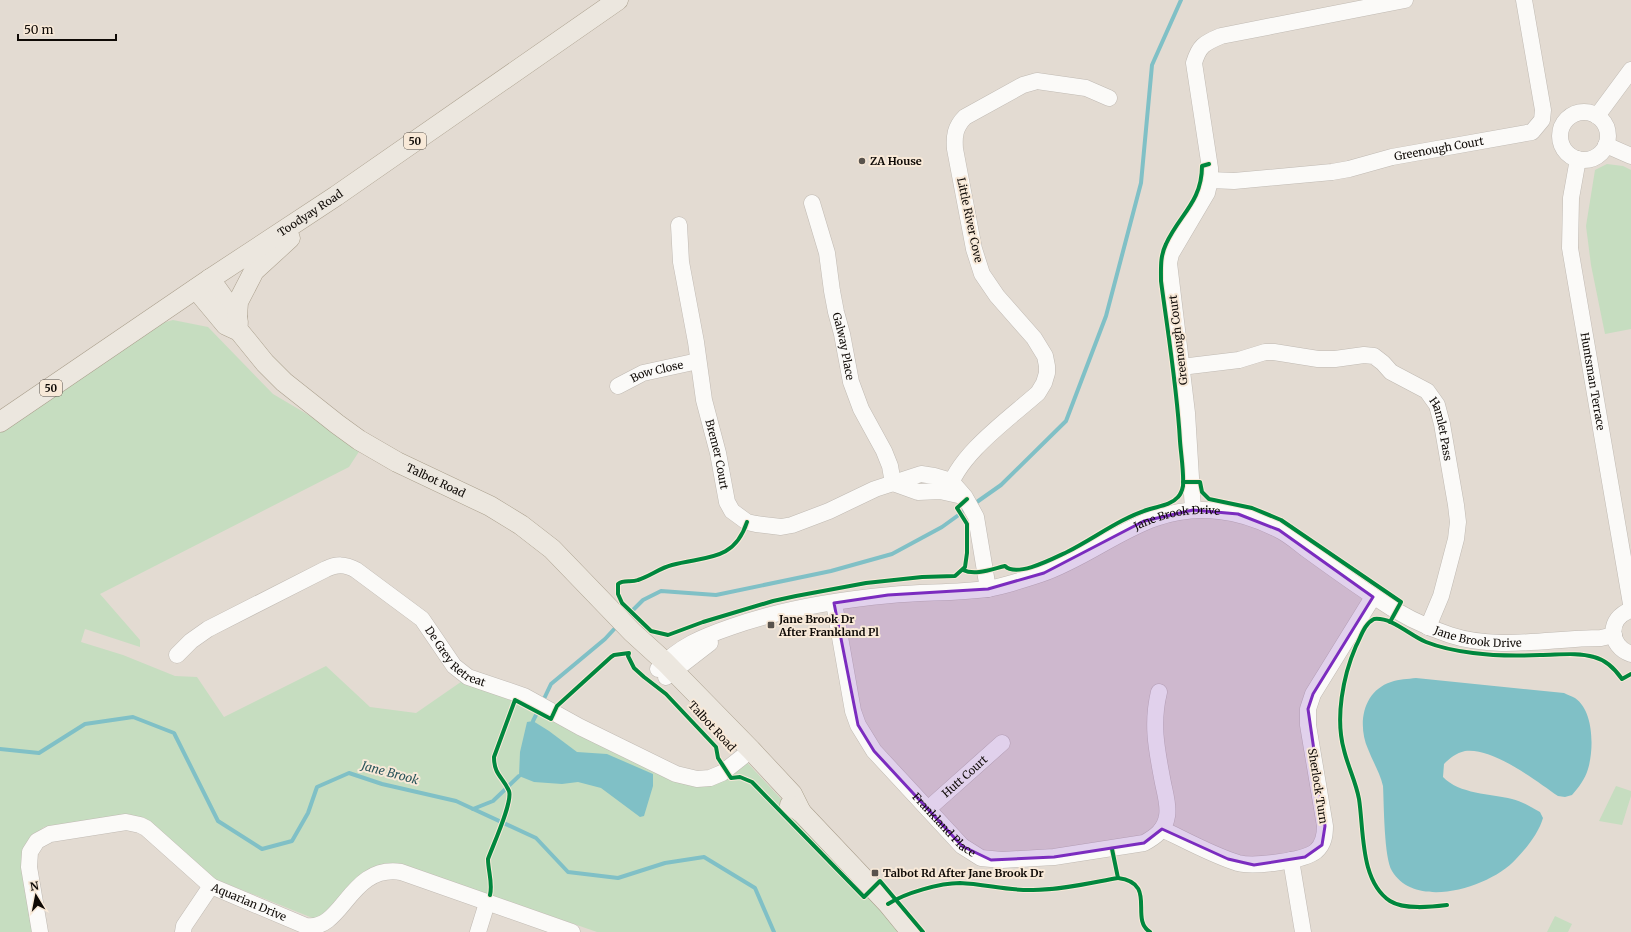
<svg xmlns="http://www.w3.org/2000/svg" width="1631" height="932" font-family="Merriweather,serif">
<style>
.green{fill:#c6ddc0}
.water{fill:#80c0c6}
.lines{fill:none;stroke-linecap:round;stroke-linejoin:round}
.stream{stroke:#80c0c6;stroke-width:4}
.minor-casing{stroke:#c0bab3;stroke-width:17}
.major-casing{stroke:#aba08e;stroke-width:21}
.minor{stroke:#fbfaf8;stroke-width:16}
.major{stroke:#ece7df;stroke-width:20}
.cycleway-casing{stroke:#f8e9d8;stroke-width:6}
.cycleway{stroke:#00873e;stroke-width:4}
.marked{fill:#7b2cbf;fill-opacity:0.2;stroke:#7b2cbf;stroke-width:3;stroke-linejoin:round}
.poi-dot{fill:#59534d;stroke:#f8e9d8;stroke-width:1.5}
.labels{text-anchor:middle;stroke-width:4;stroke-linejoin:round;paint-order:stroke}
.shield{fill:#f8e9d8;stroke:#554d45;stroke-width:1}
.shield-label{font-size:10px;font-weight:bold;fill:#0f0a06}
.street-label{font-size:11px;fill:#0f0a06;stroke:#f8e9d8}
.poi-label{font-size:11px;font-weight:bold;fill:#0f0a06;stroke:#f8e9d8;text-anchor:start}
.water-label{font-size:12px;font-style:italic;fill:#29545a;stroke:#f8e9d8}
</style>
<rect width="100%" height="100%" fill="#e3dbd2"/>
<g class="green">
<path d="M1607,164L1623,166L1631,170V329L1605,334L1591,265L1586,226L1595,170Z"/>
<path d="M173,320L208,327L273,394L317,420L360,450L349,467L100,594L140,640V647L85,629L81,642L123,655L175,676L197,677L224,717L326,666L370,707L416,713L468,677L697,779L742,757L781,799L801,812L911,932H597L405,865C357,856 350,900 315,919L215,879L145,818L127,814L44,827L31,837L26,844L21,859L22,873L32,932H0V424L136,330Z"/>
<path d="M1616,786L1631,791V796L1622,825L1599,821Z"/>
<path d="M1555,916L1572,924L1568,932H1547Z"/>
</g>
<g class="water">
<path d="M1416,678L1564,693C1567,695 1572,696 1575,698C1594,711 1594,749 1588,769C1585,779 1579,787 1572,795L1565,797L1558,796C1535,780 1492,747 1465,751C1456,753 1450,758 1444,764L1443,777C1459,794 1491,794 1512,799C1522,801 1532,808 1540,812L1543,818C1539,832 1527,848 1516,859C1491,887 1416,911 1392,871C1384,858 1384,804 1383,786C1380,773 1373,762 1368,749C1357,724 1363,691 1391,682C1399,679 1408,679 1416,678Z"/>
<path d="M533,721L549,731L577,752L607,754L653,774V786L644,816L640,817L601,788L578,782L562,784L534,782L519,776L520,752L527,722Z"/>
</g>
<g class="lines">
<g class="stream">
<path d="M974,504L1001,485L1066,421L1106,316L1141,183L1152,65L1181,0"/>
<path d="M625,618L643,600L661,591L716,595L831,571L892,554L942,527L967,509"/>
<path d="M542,703L551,684L605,639L617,626"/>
<path d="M533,721L539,709"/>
<path d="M0,749L39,753L85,724L133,717L174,733L218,821L262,849L292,841L308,813L317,787L349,773L382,784L456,801L536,838L568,872L618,878L665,863L704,857L755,888L774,932"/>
<path d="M473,809L493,801L519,776"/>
</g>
<g class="minor-casing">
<g id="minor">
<circle cx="1584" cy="136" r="24"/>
<path d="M1597,116L1631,70"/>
<path d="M1606,145L1631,156"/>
<path id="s1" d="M1578,159L1571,198L1570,248L1631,604"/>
<path id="s2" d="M1210,180L1234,181L1332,172L1349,169L1392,157L1532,132L1542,120L1543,110L1524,0"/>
<path id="s3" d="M812,203L827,253L832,291L836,312L842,334L851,382L861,409L884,451L890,466L893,483"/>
<path id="s4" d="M679,225L681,262L696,342L704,400L718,453L727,502L732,511L747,522L756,524L781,527L792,525L829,511L875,489L921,474L934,476L951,481L965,497L976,517L988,589"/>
<path id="s5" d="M1181,367L1239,360L1265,352H1274L1318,359H1335L1364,355L1374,356L1383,363L1391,372L1427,391L1437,405L1442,424L1456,505L1458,522L1456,539L1441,596L1428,627"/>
<path id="s6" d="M618,386L643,373L698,361"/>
<path d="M893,483L918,492L940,491L958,495"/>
<path d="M948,492C957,455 1010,418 1038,393L1044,383L1047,373V366L1045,356L1034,338L997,296L982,274L974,249L955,149C954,136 955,127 965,117L1023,85L1037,81L1086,88L1109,98"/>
<path d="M1193,510L1187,413L1169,263L1171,254L1207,193L1210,180V168L1194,63C1199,46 1204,43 1221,36L1405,0"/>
<path id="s7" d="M834,603L853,711L858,725L874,751L962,846L981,858L1002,860L1054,857L1144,843C1155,837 1165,830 1167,816C1169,806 1165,793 1163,783C1157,751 1151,725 1159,692"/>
<path d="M1631,610C1607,618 1608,646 1631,654"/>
<path id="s8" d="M177,655L191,641L208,629L326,569C337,564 345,564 356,570L422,619L454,666L468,677L524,696L580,727L676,774L697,779L710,778L722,773L751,750"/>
<path id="s9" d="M658,669C680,646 702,637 731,627C782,609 837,600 891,595C922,592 955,593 987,589C1005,586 1023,580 1041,574C1104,552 1146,502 1219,511C1239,513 1259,520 1277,529C1288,534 1297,542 1306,549C1328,565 1350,581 1373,596C1396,612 1422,626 1450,635C1499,651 1550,638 1601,638L1614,635"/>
<path d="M666,677L710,643"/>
<path id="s10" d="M928,809L1002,743"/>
<path d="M1162,829C1185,840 1214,856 1238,863C1254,867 1304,861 1316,851C1324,844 1325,835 1325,826L1308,725V709L1313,694L1373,597"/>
<path d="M1291,860L1303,932"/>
<path id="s11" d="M40,932L29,867L30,852L37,841L50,834L126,822L140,825L146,828L211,886L306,926C343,932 349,864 401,872L572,932"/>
<path d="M183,932L184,926L211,886"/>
<path d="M478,932L487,903"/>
</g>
</g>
<g class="major-casing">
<g id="major">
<path d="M210,279L237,317L238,323"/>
<path id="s12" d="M196,289L226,325L239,331L265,363L284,382L337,424L359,440L397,462L490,506L521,525L552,549L632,632L665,662L751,750L792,794L801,812"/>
<path d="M237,317L238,302L254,271L290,238"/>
<path id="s13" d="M0,422L210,279L336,196L618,0"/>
<path d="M790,805L801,812L888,904L911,932"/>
</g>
</g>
<use href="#minor" class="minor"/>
<use href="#major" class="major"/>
<g class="cycleway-casing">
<g id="cycleway">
<path d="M1183,482H1200L1202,492L1209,499L1252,508L1281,520L1401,602L1390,622"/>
<path d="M747,522C734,562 705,556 672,565C660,568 650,576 638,580C631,583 624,579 618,584V594L622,603L651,631L668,635L703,622L773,601L796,596L866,583L922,577L955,576L965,567L967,553V524L957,508L967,499"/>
<path d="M963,570C975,576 992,569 1005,566C1017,578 1054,558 1067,552C1095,538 1120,518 1150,509C1160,506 1171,505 1178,497C1181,494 1182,491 1183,486C1184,472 1181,455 1180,441C1177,387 1168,334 1161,281C1161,268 1160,256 1166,244C1179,215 1202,202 1202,166L1209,164"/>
<path d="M1118,878C1158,883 1129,919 1150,932"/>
<path d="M490,895C493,883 488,871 488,859C493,845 513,802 509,791C503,777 494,775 494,757L515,700L551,719L557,706L611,657L614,655L629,653L628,656L634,668L644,677L666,694L716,747L718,758L731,778L740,777L752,782L864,897L880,881L923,932"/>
<path d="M888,904C905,893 940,883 960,883C985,884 1009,891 1033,890C1061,890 1090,883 1118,878L1112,849"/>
<path d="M1447,905C1431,907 1404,910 1390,901C1360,881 1364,831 1359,799C1356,782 1348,767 1344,750C1335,718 1343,676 1356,646C1361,637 1364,624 1374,619C1392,617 1409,635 1426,642C1441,648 1457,651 1473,653C1495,656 1517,656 1540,655C1558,655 1577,652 1594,657C1606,660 1615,669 1622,679L1631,674"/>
</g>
</g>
<use href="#cycleway" class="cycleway"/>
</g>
<path class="marked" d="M1193,510L1238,514L1279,530L1373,597L1313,694L1308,709L1325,826L1322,845L1305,857L1254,865L1228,859L1162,829L1144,843L1054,857L991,860L962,846L874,751L858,725L834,603L888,595L988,589L1044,573L1144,521Z"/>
<g class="poi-dot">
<circle cx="862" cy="161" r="4"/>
<rect x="767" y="621" width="8" height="8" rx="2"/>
<rect x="871" y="869" width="8" height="8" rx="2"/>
</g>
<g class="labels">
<g class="shield">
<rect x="404" y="133" width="22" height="16" rx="3"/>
<rect x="40" y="380" width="22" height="16" rx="3"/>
</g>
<g class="shield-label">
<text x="415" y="145">50</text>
<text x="51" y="392">50</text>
</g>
<g class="street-label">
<text dy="4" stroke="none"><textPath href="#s2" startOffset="232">Greenough Court</textPath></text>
<text dy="4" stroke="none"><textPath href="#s13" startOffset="374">Toodyay Road</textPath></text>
<text transform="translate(970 220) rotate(78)" y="4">Little River Cove</text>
<text transform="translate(1178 340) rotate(-97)" y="4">Greenough Court</text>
<text dy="4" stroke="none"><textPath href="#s3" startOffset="147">Galway Place</textPath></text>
<text dy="4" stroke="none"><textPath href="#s6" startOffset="42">Bow Close</textPath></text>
<text dy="4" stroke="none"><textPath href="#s1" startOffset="225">Huntsman Terrace</textPath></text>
<text dy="4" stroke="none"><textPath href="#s5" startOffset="301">Hamlet Pass</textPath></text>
<text dy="4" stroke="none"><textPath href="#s4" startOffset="233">Bremer Court</textPath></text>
<text dy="4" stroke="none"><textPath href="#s12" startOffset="311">Talbot Road</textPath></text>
<text dy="4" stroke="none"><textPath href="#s9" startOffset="550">Jane Brook Drive</textPath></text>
<text dy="4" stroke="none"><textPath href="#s9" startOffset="886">Jane Brook Drive</textPath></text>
<text dy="4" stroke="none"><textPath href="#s8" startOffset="338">De Grey Retreat</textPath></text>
<text transform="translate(712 726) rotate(47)" y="4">Talbot Road</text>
<text dy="4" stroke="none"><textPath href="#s10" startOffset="49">Hutt Court</textPath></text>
<text transform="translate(1318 786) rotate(81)" y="4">Sherlock Turn</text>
<text dy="4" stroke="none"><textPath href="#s7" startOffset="257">Frankland Place</textPath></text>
<text dy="4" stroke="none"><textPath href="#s11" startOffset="335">Aquarian Drive</textPath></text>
</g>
<g class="poi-label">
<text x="870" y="165">ZA House</text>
<text x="779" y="623">Jane Brook Dr<tspan x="779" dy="13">After Frankland Pl</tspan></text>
<text x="883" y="877">Talbot Rd After Jane Brook Dr</text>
</g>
<g class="water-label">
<text transform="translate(390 773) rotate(15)" y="4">Jane Brook</text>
</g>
</g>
<g transform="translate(36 896) rotate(350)" stroke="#f8e9d8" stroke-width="3" paint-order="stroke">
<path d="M0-3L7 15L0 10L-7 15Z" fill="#0f0a06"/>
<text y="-6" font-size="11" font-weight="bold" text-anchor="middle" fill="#0f0a06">N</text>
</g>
<path d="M18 34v6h98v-6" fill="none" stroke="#0f0a06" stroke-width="2"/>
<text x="24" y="34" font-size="12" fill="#0f0a06" stroke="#f8e9d8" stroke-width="3" paint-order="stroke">50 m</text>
</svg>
